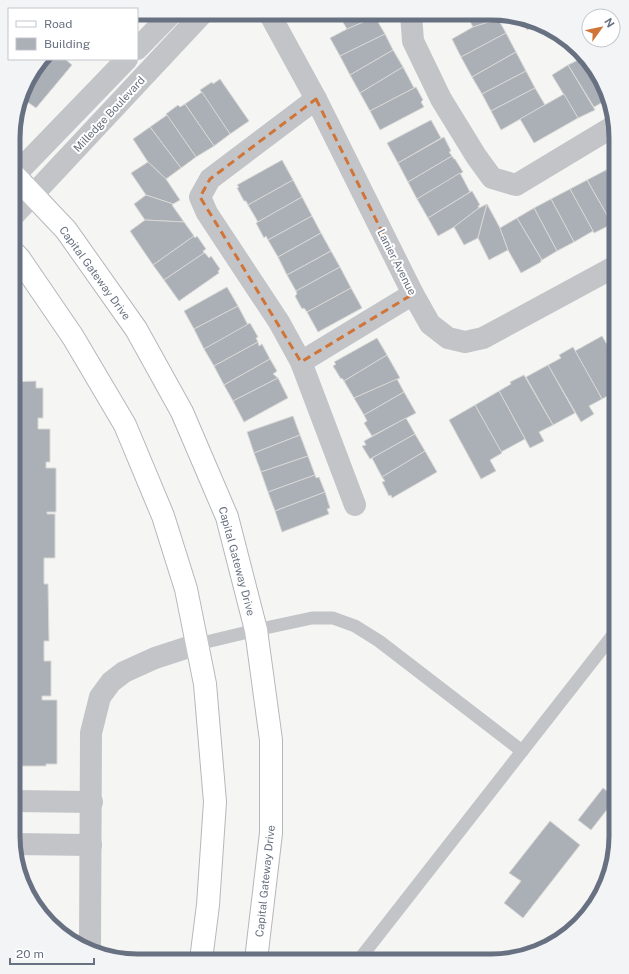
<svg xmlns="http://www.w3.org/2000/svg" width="629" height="974" font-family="'Public Sans',sans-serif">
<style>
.building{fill:#abafb6;stroke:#d7d7d5}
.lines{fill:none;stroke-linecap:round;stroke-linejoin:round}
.secondary-casing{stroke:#b4b7bc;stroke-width:24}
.lane{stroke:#c2c4c8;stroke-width:13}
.street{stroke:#c2c4c8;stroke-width:22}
.secondary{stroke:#fff;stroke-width:22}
.marked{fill:none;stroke:#d17437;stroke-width:3;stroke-dasharray:8 5;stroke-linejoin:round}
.labels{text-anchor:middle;stroke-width:4;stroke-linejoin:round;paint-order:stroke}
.street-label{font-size:11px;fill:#687181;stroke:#fff}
.rim{fill:none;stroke:#687181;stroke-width:5}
</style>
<rect width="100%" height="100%" fill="#f5f6f3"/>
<g class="building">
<path d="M338,14H382L347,29Z"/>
<path d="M466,14H506L498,19L473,27Z"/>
<path d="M375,17L385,34L340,56L330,38L347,29Z"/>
<path d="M498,19L506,33L461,57L452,39L473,27Z"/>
<path d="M521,19L535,25L527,30Z"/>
<path d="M506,33L516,52L472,77L461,57Z"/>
<path d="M385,34L393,50L350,75L340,56Z"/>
<path d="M393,50L403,67L360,93L350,75Z"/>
<path d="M516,52L526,71L482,94L472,77Z"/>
<path d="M582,58L606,90L608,99L594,107L568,65Z"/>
<path d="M43,59H65L72,65L36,108L22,98L30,76Z"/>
<path d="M568,65L595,110L578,118L552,75Z"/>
<path d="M403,67L414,88L370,111L360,93Z"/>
<path d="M526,71L535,88L491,111L482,94Z"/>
<path d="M220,79L249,121L230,134L200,90L212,82L213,84Z"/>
<path d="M416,87L423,100L421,102L424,107L380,130L370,111Z"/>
<path d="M535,88L545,105L501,130L491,111Z"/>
<path d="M202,92L230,134L214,146L185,104Z"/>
<path d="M564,94L578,118L534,143L520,119Z"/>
<path d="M185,104L214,146L196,157L166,114L178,105L180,107Z"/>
<path d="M167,115L196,157L181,168L150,127Z"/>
<path d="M431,120L441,138L398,163L387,143Z"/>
<path d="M150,127L181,168L166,179L148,162L133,139Z"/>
<path d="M444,137L451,151L449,152L452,156L408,182L398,163Z"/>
<path d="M452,156L454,159H455L463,172L417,199L408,182Z"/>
<path d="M282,160L293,180L248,205L246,201H244L237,188L239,187L237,185Z"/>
<path d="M148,162L166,179L180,200L173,204L146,195L131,173Z"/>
<path d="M616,164V188L606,170Z"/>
<path d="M606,170L616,188V219L611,222L587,180Z"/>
<path d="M460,173L470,192L428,218L417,199Z"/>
<path d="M293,180L302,197L258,222L248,205Z"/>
<path d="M587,180L612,224L594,233L570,189Z"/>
<path d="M570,189L593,231L574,242L551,199Z"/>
<path d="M472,191L480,205L478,206L479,208L454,227L438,236L428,218Z"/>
<path d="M146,195L173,204L172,205L184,222L145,220L134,204Z"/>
<path d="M302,197L312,216L268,240L266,236L264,238L256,223Z"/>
<path d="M551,199L574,242L557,251L534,208Z"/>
<path d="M487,204L478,238L464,245L454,227L479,208Z"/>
<path d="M487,204L500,228L508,250L489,260L478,238Z"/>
<path d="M534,208L557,251L542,260L517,218Z"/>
<path d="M312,216L321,233L278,257L268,240Z"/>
<path d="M517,218L542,260H541V262L521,273L508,250L500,228Z"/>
<path d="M145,220L184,222L194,236L153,265L130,231Z"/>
<path d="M321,233L331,251L287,275L278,257Z"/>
<path d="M194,236L195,238L197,236L206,249L203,251L204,253L164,280L153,265Z"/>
<path d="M331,251L340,267L296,291L287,275Z"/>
<path d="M204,253H205L209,258L211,256L220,269L218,271L219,273L179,301L164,280Z"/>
<path d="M340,267L351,288L307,312L304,308L302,309L295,296L297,294L296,291Z"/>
<path d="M227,287L238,306L194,329L184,311Z"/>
<path d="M351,288L362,308L318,332L307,312Z"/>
<path d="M238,306L248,325L204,349L194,329Z"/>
<path d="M250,323L258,337L256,338L258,342L214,366L204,349Z"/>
<path d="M602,336L616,360V391L602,399L575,351Z"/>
<path d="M377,338L387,355L344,381L342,378L341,379L333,366L336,364L334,362Z"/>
<path d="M258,342L259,346L262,344L270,359L224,385L214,366Z"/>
<path d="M573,347L602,399L589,406L594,414L581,422L548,365L561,358L559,355Z"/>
<path d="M387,355L400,378L354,398L344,381Z"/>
<path d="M270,359L277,371L273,374L278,378L233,401L224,385Z"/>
<path d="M548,365L575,413L553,425L526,377Z"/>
<path d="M524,375L553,425L539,432L544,441L530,448L499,391L511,384L510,382Z"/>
<path d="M278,378L288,398L244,422L233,401Z"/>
<path d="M397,379L404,392L364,415L354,398Z"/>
<path d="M36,381V388H43V418H38V429H50V462H46V468H56V512H47V514H55V558H44V584H48L49,641H44V661H51V696H42V700H57V764H46V766H13L14,382Z"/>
<path d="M499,391L525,439L501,452L475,405Z"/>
<path d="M404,392L416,413L372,436L364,423L367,421L364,415Z"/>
<path d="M475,405L502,453L490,460L496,471L481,479L449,420Z"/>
<path d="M293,416L300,435L254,453L247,432Z"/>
<path d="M406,418L415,434L370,459L362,446L366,445L364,441Z"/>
<path d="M415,434L425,451L382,477L372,458Z"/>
<path d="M300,435L308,456L261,472L254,453Z"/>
<path d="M425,451L437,472L392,498L391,495L389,496L382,482L385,481L382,477Z"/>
<path d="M308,456L315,475L268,492L261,472Z"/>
<path d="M315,475L316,478L319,477L325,492L275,511L268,492Z"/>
<path d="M325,492L330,508L327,509L329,514L282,532L275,511Z"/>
<path d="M603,788L616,798L591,830L578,820Z"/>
<path d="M550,821L580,845L523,918L504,903L521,881L509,873Z"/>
</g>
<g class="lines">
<g class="secondary-casing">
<g id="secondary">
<path d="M14,175L66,230L136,329L182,412L227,517L256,630L271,740V833L256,960"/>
<path d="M14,253L19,258L73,337L125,425L163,516L186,589L205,684L215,802L208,905L201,960"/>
</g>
</g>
<g class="lane">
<path d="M198,644L256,630L312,618H333L355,626L379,641L522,751"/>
<path d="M358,961L616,631"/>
</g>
<g class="street">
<path d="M269,13L316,99L413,294L430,324L448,338L465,342L483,338L616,266"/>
<path d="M411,14L413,41L441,99L476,156L492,178L516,185L614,126"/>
<path d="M137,49L172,13"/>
<path d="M316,99L210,179L200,197L207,213L279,322L301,362L355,505"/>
<path d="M14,176L127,59"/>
<path d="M14,215L203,13"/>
<path d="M301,362L413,294"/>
<path d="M13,801L92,802"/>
<path d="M14,844L91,845"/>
<path d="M90,947L91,733L100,697L111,682L124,672L155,658L198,644"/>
</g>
<use href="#secondary" class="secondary"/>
</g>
<path class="marked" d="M316,99L413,294L301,362L200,197L210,179Z"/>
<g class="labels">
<g class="street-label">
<text transform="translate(109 114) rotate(-47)" y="4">Milledge Boulevard</text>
<text transform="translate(397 262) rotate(63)" y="4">Lanier Avenue</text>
<text transform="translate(95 273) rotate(54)" y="4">Capital Gateway Drive</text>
<text transform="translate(237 561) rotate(75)" y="4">Capital Gateway Drive</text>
<text transform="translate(265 881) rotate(-84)" y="4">Capital Gateway Drive</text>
</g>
</g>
<path d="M0 0H629V974H0ZM138 20H491A118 118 0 0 1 609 138V836A118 118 0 0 1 491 954H138A118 118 0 0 1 20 836V138A118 118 0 0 1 138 20Z" fill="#f3f4f5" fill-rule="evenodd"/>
<path class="rim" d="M138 20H491A118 118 0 0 1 609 138V836A118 118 0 0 1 491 954H138A118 118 0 0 1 20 836V138A118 118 0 0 1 138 20Z"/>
<rect x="8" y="8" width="130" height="52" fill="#ffffff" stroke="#c3c6cd"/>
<rect x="16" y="21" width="20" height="6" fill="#ffffff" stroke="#c3c6cd"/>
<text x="44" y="28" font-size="12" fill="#687181">Road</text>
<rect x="16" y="38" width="20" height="12" fill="#abafb6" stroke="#c3c6cd"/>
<text x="44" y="48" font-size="12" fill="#687181">Building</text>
<g transform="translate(601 28) rotate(57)"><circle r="19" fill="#ffffff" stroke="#c3c6cd"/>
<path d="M0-3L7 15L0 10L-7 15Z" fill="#d17437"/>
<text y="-6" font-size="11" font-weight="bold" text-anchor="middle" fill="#687181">N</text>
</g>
<path d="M10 958v6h84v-6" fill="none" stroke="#687181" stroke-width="2"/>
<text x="16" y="958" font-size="12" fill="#687181" stroke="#ffffff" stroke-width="3" paint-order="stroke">20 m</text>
</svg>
